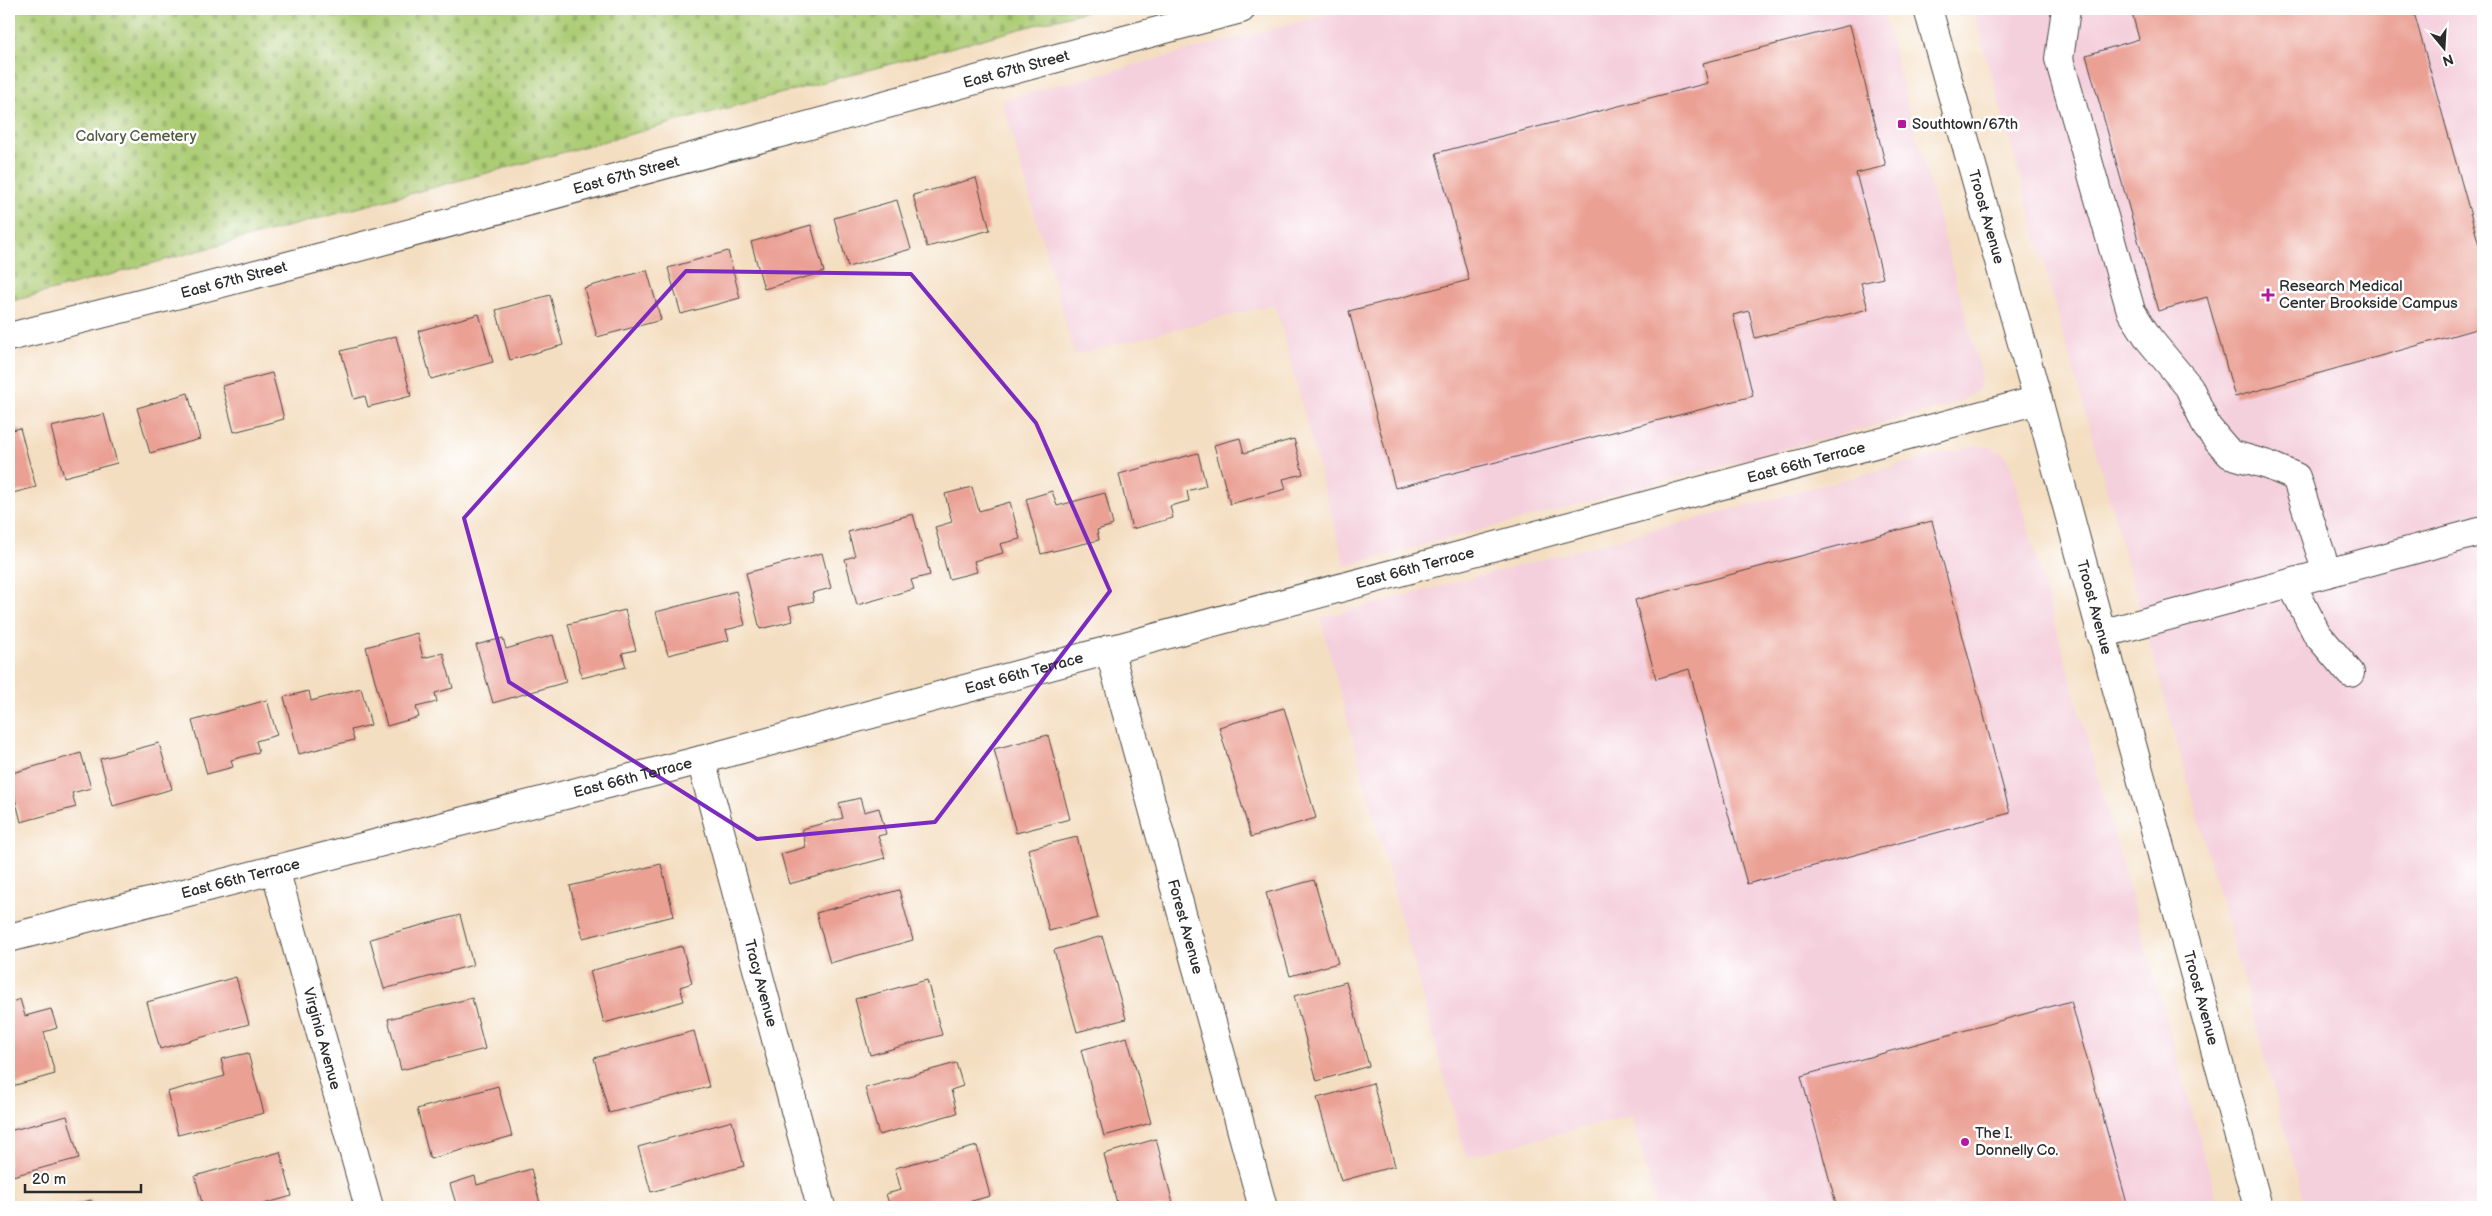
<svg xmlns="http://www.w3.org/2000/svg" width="2492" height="1216" font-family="'Balsamiq Sans',sans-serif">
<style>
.built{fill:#f4cfdc}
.cemetery{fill:url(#cemetery-stones);stroke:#6c7c50}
.building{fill:#eba094}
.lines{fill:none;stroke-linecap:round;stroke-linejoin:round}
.minor-casing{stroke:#494642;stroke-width:30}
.major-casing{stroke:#494642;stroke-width:30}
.minor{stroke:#fff;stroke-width:28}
.major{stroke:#fff;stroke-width:28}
.marked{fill:none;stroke:#7b2cbf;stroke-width:4;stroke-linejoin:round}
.poi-dot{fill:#b5179e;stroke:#fff;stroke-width:2}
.labels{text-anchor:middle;stroke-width:5;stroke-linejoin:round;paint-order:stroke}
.street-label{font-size:15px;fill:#2b2b2b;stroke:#fff}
.poi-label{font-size:15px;fill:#2b2b2b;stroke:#fff;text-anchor:start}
.park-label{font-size:15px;fill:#525b41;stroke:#fff}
</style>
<defs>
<pattern id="cemetery-stones" width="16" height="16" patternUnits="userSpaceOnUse" patternTransform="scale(1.25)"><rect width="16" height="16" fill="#accc74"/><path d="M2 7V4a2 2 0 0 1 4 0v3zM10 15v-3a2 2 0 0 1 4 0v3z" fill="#94af65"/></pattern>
</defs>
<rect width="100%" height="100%" fill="#fff"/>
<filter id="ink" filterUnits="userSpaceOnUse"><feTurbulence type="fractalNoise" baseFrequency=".02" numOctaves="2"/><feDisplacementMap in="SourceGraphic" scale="10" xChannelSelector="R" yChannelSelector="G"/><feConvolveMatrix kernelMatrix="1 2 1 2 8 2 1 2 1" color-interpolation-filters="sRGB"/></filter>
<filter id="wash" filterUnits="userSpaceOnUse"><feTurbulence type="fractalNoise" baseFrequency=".0096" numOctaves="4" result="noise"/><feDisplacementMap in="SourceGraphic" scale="20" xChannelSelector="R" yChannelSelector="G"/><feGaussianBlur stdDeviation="1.12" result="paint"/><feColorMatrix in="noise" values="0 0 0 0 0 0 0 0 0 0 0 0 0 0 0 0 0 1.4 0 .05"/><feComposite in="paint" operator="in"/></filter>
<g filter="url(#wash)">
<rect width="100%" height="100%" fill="#f4dec1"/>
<g class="built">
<path d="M1348,9H1882L1981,372L1979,389L1963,400L1948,406L1345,566L1275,304L1075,355L1002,100Z"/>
<path d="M1973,9H2483V1207H2306Z"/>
<path d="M1972,446L1990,447L2002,452L2010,464L2219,1207H1656L1632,1116L1466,1157L1320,618Z"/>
</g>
<path class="cemetery" d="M9,9H1094L9,302Z"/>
<g id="blocks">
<g class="building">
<path d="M2131,9H2413L2483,259V327L2235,397L2207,297L2158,311L2086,55L2139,39Z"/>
<path d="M1850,25L1886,166L1856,173L1883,278L1861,283L1868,309L1755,338L1749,311L1733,315L1753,396L1395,488L1349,311L1469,280L1436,153L1708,83L1703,63Z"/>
<path d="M976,178L990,230L927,247L913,195Z"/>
<path d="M897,200L911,249L848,267L834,218Z"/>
<path d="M811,225L824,272L764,289L751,242Z"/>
<path d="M728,251L740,298L681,314L668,268Z"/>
<path d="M647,270L661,320L597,337L584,288Z"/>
<path d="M550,295L563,345L510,360L496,310Z"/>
<path d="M479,314L493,362L431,379L418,331Z"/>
<path d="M396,336L411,396L368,407L365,396L354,399L341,351Z"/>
<path d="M272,373L284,419L234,432L222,386Z"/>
<path d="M188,393L200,439L150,453L137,408Z"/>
<path d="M104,414L117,463L64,477L51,427Z"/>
<path d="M20,428L36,487L9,494V431Z"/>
<path d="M1240,438L1244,453L1294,439L1303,474L1283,479L1286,489L1230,504L1214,445Z"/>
<path d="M1198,453L1206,486L1187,491L1189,501L1170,506L1173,518L1132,529L1119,474Z"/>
<path d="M972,487L979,511L1010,502L1020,539L1000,544L1003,553L974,561L977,572L949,579L935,527L952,522L945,494Z"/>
<path d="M1052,491L1057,506L1105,493L1113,525L1097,530L1099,540L1041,554L1026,499Z"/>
<path d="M913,514L930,575L911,580L914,589L857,605L845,559L855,556L848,532Z"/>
<path d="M1932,521L2010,813L1747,884L1689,669L1656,679L1635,600Z"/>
<path d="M822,553L831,588L812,593L814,601L789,607L793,621L760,629L746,573Z"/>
<path d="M736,591L745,625L726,630L729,640L668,655L656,612Z"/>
<path d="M625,610L636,650L622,653L626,667L582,678L568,624Z"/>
<path d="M417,633L423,658L443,653L453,688L435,693L437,702L416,707L419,717L387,726L366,647Z"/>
<path d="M553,635L566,682L493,703L476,645L503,638L506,649Z"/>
<path d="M361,688L371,725L351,730L354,740L299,754L284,697L309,691L311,701Z"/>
<path d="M267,700L277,735L256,741L259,752L231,760L233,767L207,774L192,721Z"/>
<path d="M1284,708L1316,818L1251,837L1219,727Z"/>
<path d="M1048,735L1070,819L1016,833L994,749Z"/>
<path d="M159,743L172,789L113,806L100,759Z"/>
<path d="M81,753L91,788L72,793L76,807L21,822L9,774Z"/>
<path d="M860,798L864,812L879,808L886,834L878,836L885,858L789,884L781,854L806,847L802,829L843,818L839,803Z"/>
<path d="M1077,837L1098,918L1049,931L1028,849Z"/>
<path d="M661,864L674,916L583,938L570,886Z"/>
<path d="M1314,880L1338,963L1290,976L1266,893Z"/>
<path d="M899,890L913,940L830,963L816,913Z"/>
<path d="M460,915L473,965L384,989L370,939Z"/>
<path d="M1102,936L1126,1019L1077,1032L1054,950Z"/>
<path d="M682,946L692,983L680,987L684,1001L604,1023L590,971Z"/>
<path d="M236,977L249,1024L160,1049L147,1002Z"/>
<path d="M927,980L942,1035L870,1055L855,999Z"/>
<path d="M1346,982L1369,1066L1317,1081L1294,996Z"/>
<path d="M472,998L485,1049L401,1070L388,1019Z"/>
<path d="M20,999L25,1016L51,1009L57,1028L44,1032L55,1074L9,1087V1003Z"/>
<path d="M2071,1001L2128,1207H1837L1801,1076Z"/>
<path d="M694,1031L709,1087L609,1113L594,1058Z"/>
<path d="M1127,1037L1151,1123L1104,1136L1081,1050Z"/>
<path d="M248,1053L264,1113L178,1135L167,1092L225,1076L221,1059Z"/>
<path d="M956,1063L963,1086L951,1090L957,1113L879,1135L865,1088Z"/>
<path d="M1373,1083L1395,1166L1341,1181L1317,1098Z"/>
<path d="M498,1086L512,1136L430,1159L417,1109Z"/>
<path d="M67,1116L79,1158L9,1177V1131Z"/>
<path d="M732,1121L744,1166L651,1192L638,1147Z"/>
<path d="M1156,1139L1174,1207H1118L1104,1154Z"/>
<path d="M977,1146L990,1196L950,1207H890L886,1194L901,1190L895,1168Z"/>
<path d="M280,1152L292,1196L253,1207H203L195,1176Z"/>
<path d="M531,1169L541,1207H457L450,1184L475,1176L477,1185Z"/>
<path d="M91,1200L93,1207H64Z"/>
</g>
</g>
</g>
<g filter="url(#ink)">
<use href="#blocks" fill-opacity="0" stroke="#494642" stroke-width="1"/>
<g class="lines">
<g class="minor-casing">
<g id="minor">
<path d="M2066,9L2059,59L2131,311L2149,339L2189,387L2207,427L2230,454L2268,465L2296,477L2327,573"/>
<path id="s1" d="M9,337C421,235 830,117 1241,9"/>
<path d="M2291,583L2317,634L2350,673"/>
<path d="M2101,634L2483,531"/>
<path id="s2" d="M1109,649L1262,1204"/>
<path id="s3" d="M701,760L821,1207"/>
<path id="s4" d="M275,869L369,1207"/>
<path id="s5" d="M9,938L701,760L2038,400"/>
</g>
</g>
<g class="major-casing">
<g id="major">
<path id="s6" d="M1928,9L2038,400L2258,1207"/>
</g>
</g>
<use href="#minor" class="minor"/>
<use href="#major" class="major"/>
</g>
</g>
<path class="marked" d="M686,271L911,274L1036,423L1110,591L935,822L757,839L509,682L464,518Z"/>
<g class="poi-dot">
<rect x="1897" y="119" width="10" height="10" rx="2.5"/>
<path d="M2265.5 287.5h5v5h5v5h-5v5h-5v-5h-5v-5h5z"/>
<circle cx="1965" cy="1142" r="5"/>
</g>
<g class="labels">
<g class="street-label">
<text dy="5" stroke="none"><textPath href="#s1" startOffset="1042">East 67th Street</textPath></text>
<text dy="5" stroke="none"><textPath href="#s1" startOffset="638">East 67th Street</textPath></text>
<text dy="5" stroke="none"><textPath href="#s6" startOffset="216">Troost Avenue</textPath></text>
<text dy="5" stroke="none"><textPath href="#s1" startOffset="232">East 67th Street</textPath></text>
<text dy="5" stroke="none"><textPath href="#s5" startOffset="1859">East 66th Terrace</textPath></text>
<text dy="5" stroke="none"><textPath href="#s5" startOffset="1454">East 66th Terrace</textPath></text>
<text dy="5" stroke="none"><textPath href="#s6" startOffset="621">Troost Avenue</textPath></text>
<text dy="5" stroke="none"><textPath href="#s5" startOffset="1049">East 66th Terrace</textPath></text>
<text dy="5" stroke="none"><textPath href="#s5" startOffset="644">East 66th Terrace</textPath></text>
<text dy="5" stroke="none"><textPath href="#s5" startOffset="239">East 66th Terrace</textPath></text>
<text dy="5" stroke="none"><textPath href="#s2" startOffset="288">Forest Avenue</textPath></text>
<text dy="5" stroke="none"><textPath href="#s3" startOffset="231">Tracy Avenue</textPath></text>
<text dy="5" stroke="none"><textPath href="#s6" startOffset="1026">Troost Avenue</textPath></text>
<text dy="5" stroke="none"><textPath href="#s4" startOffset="176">Virginia Avenue</textPath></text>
</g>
<g class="poi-label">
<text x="1912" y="129">Southtown/67th</text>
<text x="2279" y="291">Research Medical<tspan x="2279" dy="17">Center Brookside Campus</tspan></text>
<text x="1975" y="1138">The I.<tspan x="1975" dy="17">Donnelly Co.</tspan></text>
</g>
<g class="park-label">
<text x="136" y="141">Calvary Cemetery</text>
</g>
</g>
<rect width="2492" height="1216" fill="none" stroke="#fff" stroke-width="30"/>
<g transform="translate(2444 48) rotate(162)" stroke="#ffffff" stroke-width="4" paint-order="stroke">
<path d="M0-4L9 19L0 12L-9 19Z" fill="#2b2b2b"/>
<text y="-8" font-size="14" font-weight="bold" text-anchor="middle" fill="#2b2b2b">N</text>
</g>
<path d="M25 1184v8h116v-8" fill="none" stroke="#2b2b2b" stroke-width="2.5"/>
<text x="32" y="1184" font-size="15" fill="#2b2b2b" stroke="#ffffff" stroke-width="4" paint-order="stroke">20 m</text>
</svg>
